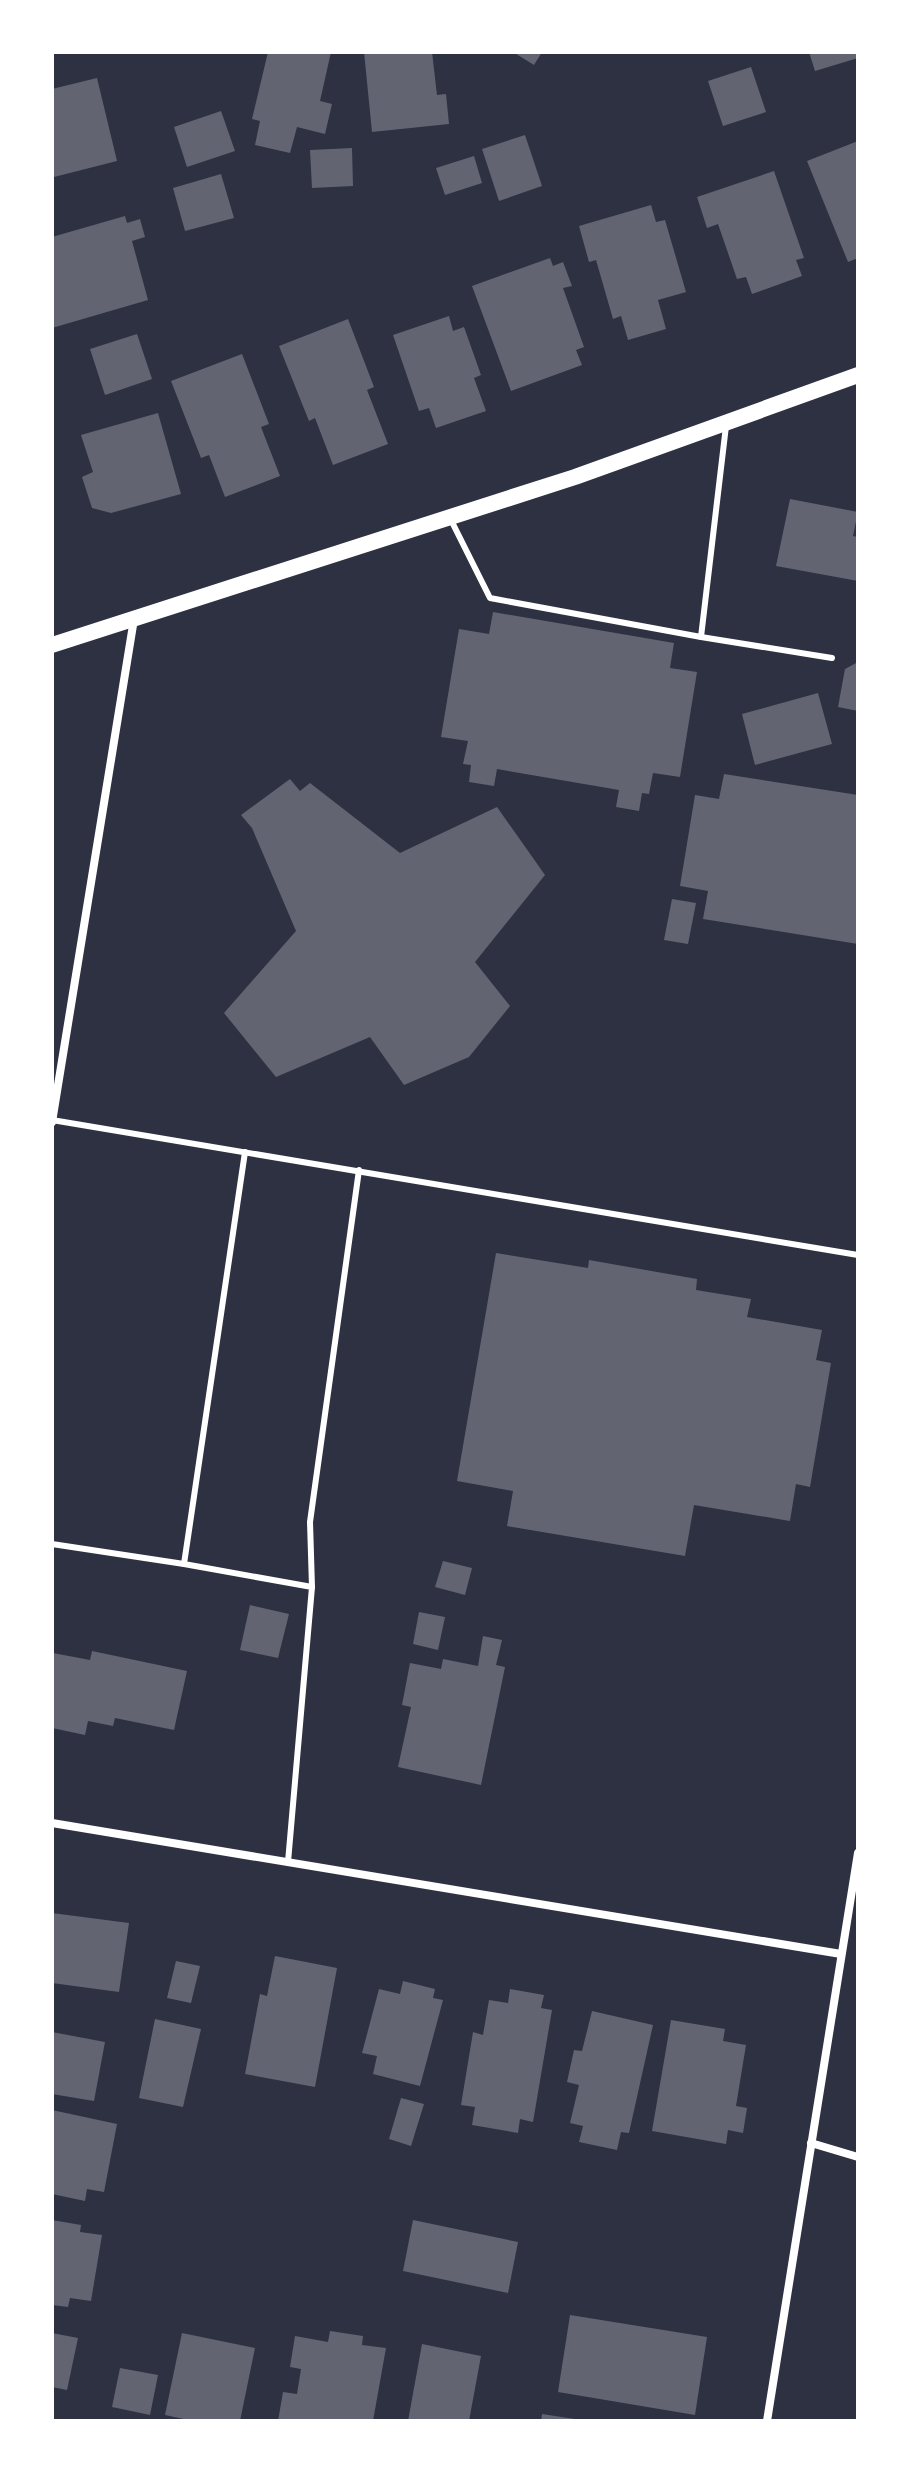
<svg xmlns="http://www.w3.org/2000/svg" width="910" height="2473" font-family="'Varela Round',sans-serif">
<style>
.building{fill:#626471}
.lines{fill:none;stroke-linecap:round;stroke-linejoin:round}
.service{stroke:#fff;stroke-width:6}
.minor{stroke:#fff;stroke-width:8}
.secondary{stroke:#fff;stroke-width:16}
</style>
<rect width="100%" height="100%" fill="#2d3142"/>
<g class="building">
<path d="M268,52H331L320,101L332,104L325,134L297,127L290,153L255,145L260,121L252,119Z"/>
<path d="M364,52H432L437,95L446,94L449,124L372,132Z"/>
<path d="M513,52H542L534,65Z"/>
<path d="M809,52H858V58L815,71Z"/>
<path d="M751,67L766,112L723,126L708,81Z"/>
<path d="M97,78L117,161L54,177L52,89Z"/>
<path d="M221,111L235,151L187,167L174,127Z"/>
<path d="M525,135L542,186L499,201L482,149Z"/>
<path d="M858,141V258L848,262L807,161Z"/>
<path d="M352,148L353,186L312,188L310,150Z"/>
<path d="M474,156L482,183L445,195L436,168Z"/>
<path d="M774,171L804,258L796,260L802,276L752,294L746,277L737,279L718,224L707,228L697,197Z"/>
<path d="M221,174L234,218L185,231L173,188Z"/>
<path d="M651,205L656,222L665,220L686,292L658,300L666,329L628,340L621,316L613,319L596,260L589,262L579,226Z"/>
<path d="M125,216L127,223L140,219L145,237L132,241L148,300L52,328V237Z"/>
<path d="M550,258L553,266L563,262L572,286L563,288L584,347L576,350L582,365L511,391L472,286Z"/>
<path d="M449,316L453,331L464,327L481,375L474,378L486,411L436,428L429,408L419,411L393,335Z"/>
<path d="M348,319L374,387L367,390L388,444L333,465L315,418L309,421L279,346Z"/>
<path d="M137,334L152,379L105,395L90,349Z"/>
<path d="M242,354L269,424L261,427L280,476L225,497L209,455L201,458L171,381Z"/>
<path d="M158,413L181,494L111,513L92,508L82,477L93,472L81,435Z"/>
<path d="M790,499L858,512L853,536L858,537V581L776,566Z"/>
<path d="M493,612L674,643L670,668L697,672L680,777L653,773L649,794L642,793L639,811L616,807L619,790L497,769L494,786L469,782L471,765L463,764L468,741L441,737L459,629L489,634Z"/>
<path d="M858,662V711L838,707L845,669Z"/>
<path d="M818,693L832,744L755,765L742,714Z"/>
<path d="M724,774L858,795V944L703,919L708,891L680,886L695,795L719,799Z"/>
<path d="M290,779L300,791L310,783L400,853L497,807L545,875L475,962L510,1006L469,1057L404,1085L370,1037L276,1077L224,1013L296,931L252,828L241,815Z"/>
<path d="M672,899L696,903L688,944L664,940Z"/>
<path d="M496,1253L588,1268L589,1260L697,1279L696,1290L751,1299L747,1317L822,1330L816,1360L831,1363L810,1487L796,1484L790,1521L694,1505L685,1556L507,1526L513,1491L457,1481Z"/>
<path d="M443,1561L472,1568L465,1595L435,1587Z"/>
<path d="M250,1605L289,1614L278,1658L240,1650Z"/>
<path d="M419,1612L445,1617L438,1650L413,1644Z"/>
<path d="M483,1636L502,1640L496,1665L505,1667L481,1785L398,1767L411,1707L402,1705L410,1663L441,1669L443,1659L478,1666Z"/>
<path d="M92,1651L187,1671L174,1730L115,1718L113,1726L88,1721L85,1735L52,1728L53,1653L90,1660Z"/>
<path d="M52,1913L129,1923L119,1992L52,1983Z"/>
<path d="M275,1956L337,1968L315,2087L245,2074L260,1994L267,1996Z"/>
<path d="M176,1961L200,1966L191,2003L167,1998Z"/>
<path d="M403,1981L435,1989L433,1998L443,2000L420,2086L373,2074L377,2056L362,2053L379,1989L400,1994Z"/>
<path d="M510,1989L544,1995L541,2008L552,2010L533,2122L520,2119L518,2133L472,2125L475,2107L461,2105L473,2032L483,2035L489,2000L508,2003Z"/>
<path d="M592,2011L653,2025L629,2133L621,2132L617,2150L579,2142L583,2126L570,2123L579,2085L567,2082L574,2050L582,2051Z"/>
<path d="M155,2019L201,2029L183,2107L139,2098Z"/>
<path d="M671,2020L725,2029L723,2041L746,2045L736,2106L747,2108L743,2133L728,2130L726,2144L652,2131Z"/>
<path d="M52,2032L105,2042L94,2101L52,2094Z"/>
<path d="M401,2098L424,2104L411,2146L389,2139Z"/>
<path d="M52,2110L117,2124L104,2192L87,2189L85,2201L52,2194Z"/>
<path d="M52,2220L81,2225L80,2232L102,2235L91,2301L70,2298L68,2307L52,2305Z"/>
<path d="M413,2220L518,2242L508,2293L403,2271Z"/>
<path d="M570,2315L707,2337L695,2415L558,2392Z"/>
<path d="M330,2331L363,2336L362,2345L386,2348L373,2421H278L283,2392L297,2394L301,2369L290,2367L295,2336L328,2342Z"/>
<path d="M52,2333L78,2338L67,2390L52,2387Z"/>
<path d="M182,2333L255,2348L240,2421H193L165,2415Z"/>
<path d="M422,2344L481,2356L469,2421H408Z"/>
<path d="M120,2368L158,2375L150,2415L112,2407Z"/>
<path d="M542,2414L575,2419V2421H541Z"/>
</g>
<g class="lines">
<g class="service">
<path d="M726,426L701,637L832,658"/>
<path d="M451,520L490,598L701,637"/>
<path d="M52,1120L858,1255"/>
<path d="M245,1152L184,1564L312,1587L288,1862"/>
<path d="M52,1544L184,1564"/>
<path d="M312,1587L310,1522L359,1170"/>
</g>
<g class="minor">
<path d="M52,1122L134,619"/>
<path d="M52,1823L841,1954"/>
<path d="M811,2143L858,2157"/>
<path d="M767,2421L858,1853"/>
</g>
<path class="secondary" d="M52,645L575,477L858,375"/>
</g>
<rect width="910" height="2473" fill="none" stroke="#ffffff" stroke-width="108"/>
</svg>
